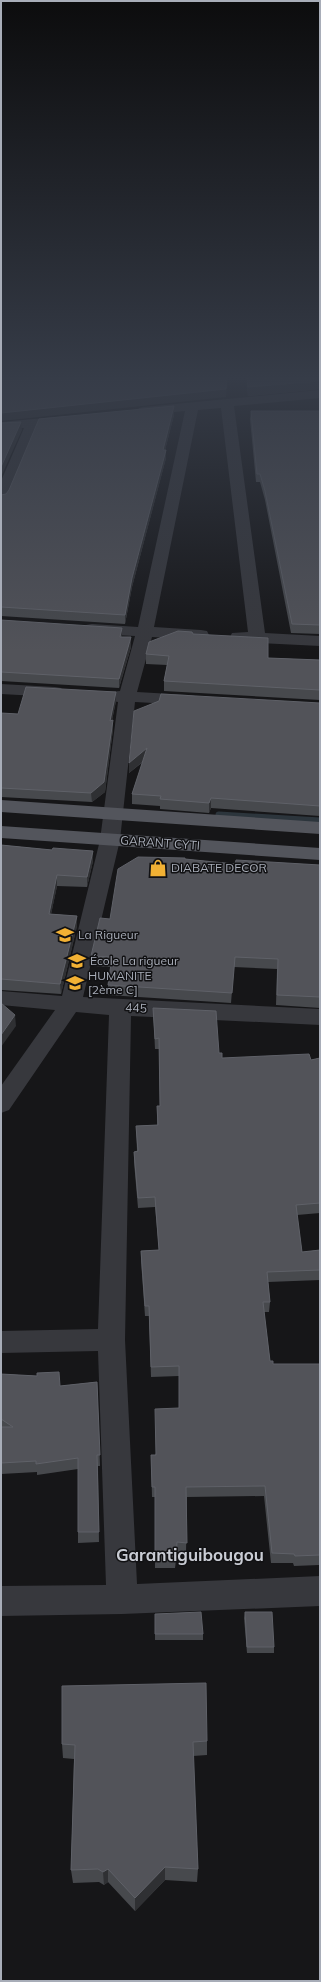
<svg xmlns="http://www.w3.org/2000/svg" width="321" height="1982" font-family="Mulish,sans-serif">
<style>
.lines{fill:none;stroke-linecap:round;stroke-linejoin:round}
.stream{stroke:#2c353c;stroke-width:7}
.minor{fill:#37383d;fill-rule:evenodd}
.major{fill:#53555c;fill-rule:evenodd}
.wall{fill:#47494d}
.shaded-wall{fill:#2f3033}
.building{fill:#525359;stroke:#5f6168}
.labels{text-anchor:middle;stroke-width:3;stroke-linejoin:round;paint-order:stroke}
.street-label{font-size:12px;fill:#a8adb8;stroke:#111113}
.poi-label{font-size:12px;fill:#a8adb8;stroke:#111113;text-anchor:start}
.near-quarter-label{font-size:17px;font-weight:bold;fill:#c9ccd4;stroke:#111113}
</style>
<rect width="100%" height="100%" fill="#161618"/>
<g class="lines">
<path class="stream" d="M219,815L320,821"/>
<g class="minor">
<path d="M320,390V398L234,406L265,633L320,636V646L238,642L232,641L230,637L232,633L248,632L221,408L198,410L154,627L201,630L207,631L209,635L207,639L201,640L152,637L137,692L189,695L195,696L198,700L195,704L189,705L135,702L120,840L83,997L320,1009V1025L131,1016L125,1340L137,1584L320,1576V1606L122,1614L1,1616V1586L106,1585L98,1351L1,1353V1331L98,1329L109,1015L76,1012L9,1110L1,1113V1086L55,1010L1,1005V991L62,996L100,840L118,702L107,700L104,696L107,692L120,691L135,636L92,634L86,633L84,629L86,625L92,624L138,627L185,411L144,415L139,414L137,411L139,408L144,407Z"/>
<path d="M66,416L71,417L73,420L71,423L38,427L8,498L6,501L1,502V481L24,428L1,430V422Z"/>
<path d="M1,684L55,687L61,688L64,692L61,696L55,697L1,694Z"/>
</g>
<g class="major">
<path d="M1,800L320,822V834L1,812Z"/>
<path d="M1,826L320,848V860L1,838Z"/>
</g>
</g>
<g class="wall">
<path d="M246,375H320V389L248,396Z"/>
<path d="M174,406V415L165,450L166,458L132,587L125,624L1,616V495L6,494Z"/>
<path d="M251,411H320V634L291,633L265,500L260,482H256L250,419Z"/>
<path d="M1,620L122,637L131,647L119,688L1,681Z"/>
<path d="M193,634L268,658L320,660V700L164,691V681L167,665L146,664V654Z"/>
<path d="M116,701L112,720L113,729L105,792L92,802L1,797V713L18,714Z"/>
<path d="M320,703V816L211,808L209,813L160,809V806L132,804V794L143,762L129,773V763Z"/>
<path d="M1,845L52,850L93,851V861L87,887L57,886L51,914L77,916V926L61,994L1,990Z"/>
<path d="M185,859L235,864L320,865V1008L276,1005L277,969L234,967L231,1003L108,995V985L111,967L92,966L91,956L110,919Z"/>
<path d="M153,1008L219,1053L222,1058L311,1060L320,1058V1213L297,1215L302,1252L320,1250V1280L268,1282L270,1302L269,1312H264L270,1361L273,1364H320V1567H319V1565L294,1566L293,1563H271L264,1496L187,1497L186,1553L177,1552L175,1568H155V1497H152L151,1455H155L179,1408V1376L151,1377L149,1316H145L141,1261V1251L159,1250L155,1207L138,1208L134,1162V1152L137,1151L136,1126L157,1125V1106H160L159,1049H155Z"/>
<path d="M1,1374L37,1376L60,1386L97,1382L100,1466H98L99,1542L78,1543V1469L37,1475V1472L1,1474Z"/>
<path d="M245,1612L274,1647V1653H247L244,1618Z"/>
<path d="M155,1614L203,1634V1640H155Z"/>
<path d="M207,1741V1755L193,1756L198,1869L197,1882L165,1880L135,1911L108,1882L104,1885L99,1882L73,1883L71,1870L74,1759L63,1758L62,1744Z"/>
</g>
<g class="shaded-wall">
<path d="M228,375L226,397L1,421V413Z"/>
<path d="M320,381V389L248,396V387Z"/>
<path d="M174,406V415L163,458V450Z"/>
<path d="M21,422L22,430L1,477V467Z"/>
<path d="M166,450V458L132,587L125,624V615L132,578Z"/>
<path d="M122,628V637H120Z"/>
<path d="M131,637V647L119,688V679Z"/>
<path d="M116,692V701L110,730V721Z"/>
<path d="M113,720V729L105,792L92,802L91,793Z"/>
<path d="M147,748V758L129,773V763Z"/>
<path d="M211,798V808L209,813V803Z"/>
<path d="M93,851V861L87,887V877Z"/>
<path d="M57,875V886L49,924V914Z"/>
<path d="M77,916V926L61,994L60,984Z"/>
<path d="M15,1015L16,1026L1,1047V1035Z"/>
<path d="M165,1867V1880L135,1911V1898Z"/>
<path d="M108,1869V1882L104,1885L103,1872Z"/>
</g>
<g class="building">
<path d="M1,375H227L226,389L1,413Z"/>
<path d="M247,375H320V381L248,387Z"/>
<path d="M174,406L163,450H166L132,578L125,615L1,607V495L6,494L9,490L39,419Z"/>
<path d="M251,411H320V625L292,624L265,491L260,474H257Z"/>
<path d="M21,422L1,467V423Z"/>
<path d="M1,620L122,628L120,637H131L119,679L1,672Z"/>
<path d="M178,631L192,632L193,634L268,638V658L320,660V690L164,681L169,656L146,654L149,642Z"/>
<path d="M26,687L116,692L110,721L113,720L104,782L91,793L1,788V713L18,714Z"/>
<path d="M161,694L320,703V806L211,798L209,803L160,799L161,796L132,794L147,748L129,763L134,711L159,701Z"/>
<path d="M1,845L52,850L53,848L93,851L87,877L57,875L49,914L77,916L60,984L1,979Z"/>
<path d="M138,857L185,858V859L235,864L236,860L320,865V997L277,995L278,959L235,957L232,993L108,985L112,957L91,956L100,918L110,919L118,869Z"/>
<path d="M1,1003L15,1015L1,1035Z"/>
<path d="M153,1008L216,1011L219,1053H222V1058L309,1054L311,1060L320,1058V1203L296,1205L302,1252L320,1250V1270L267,1272L270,1302H263L270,1361H273V1364H320V1555L295,1556L294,1554L272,1553L265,1486L186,1487L187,1543L177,1542L176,1558H155V1487H152L151,1455H156L155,1409L179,1408V1366L151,1367L149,1306H145L141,1251L159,1250L155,1197L138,1198L134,1152L138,1151L136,1126L158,1125L157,1106H160L159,1038L155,1039Z"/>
<path d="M59,1372L60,1386L97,1382L100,1455H97L99,1532H78V1458L36,1464V1461L1,1463V1427H13L1,1419V1374L37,1376V1373Z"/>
<path d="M201,1612L203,1634H155V1614Z"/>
<path d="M245,1612H272L274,1647H247Z"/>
<path d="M206,1683L207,1741L193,1742L198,1869L165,1867L135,1898L108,1869L103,1872L98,1869L71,1870L75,1745L62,1744V1686Z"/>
</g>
<linearGradient id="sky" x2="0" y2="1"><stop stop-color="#0c0c0d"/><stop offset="0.58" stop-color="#363c48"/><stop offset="1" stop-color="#363c48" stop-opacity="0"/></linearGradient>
<rect width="321" height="652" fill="url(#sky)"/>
<defs>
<g id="shop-bare" transform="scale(1.38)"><path d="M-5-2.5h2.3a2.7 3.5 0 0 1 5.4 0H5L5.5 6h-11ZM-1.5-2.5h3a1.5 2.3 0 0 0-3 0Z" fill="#f2b134" stroke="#111113" stroke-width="2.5" paint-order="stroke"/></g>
<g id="school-bare" transform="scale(1.38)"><path d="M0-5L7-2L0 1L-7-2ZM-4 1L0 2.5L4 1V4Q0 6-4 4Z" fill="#f2b134" stroke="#111113" stroke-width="2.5" paint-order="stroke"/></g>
</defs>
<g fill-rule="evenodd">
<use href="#shop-bare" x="158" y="868"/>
<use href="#school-bare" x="65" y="935"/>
<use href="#school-bare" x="77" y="961"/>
<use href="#school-bare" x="75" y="983"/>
</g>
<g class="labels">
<g class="street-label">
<text transform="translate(160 843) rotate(4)" y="4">GARANT CYTI</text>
<text transform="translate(136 1008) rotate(3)" y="4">445</text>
</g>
<g class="poi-label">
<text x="171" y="872">DIABATE DECOR</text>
<text x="78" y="939">La Rigueur</text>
<text x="90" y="965">École La rigueur</text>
<text x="88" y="980">HUMANITE<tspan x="88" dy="14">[2ème C]</tspan></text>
</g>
<g class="near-quarter-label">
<text x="190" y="1561">Garantiguibougou</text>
</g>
</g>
<rect width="321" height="1982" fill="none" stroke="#a8adb8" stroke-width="4"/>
</svg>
